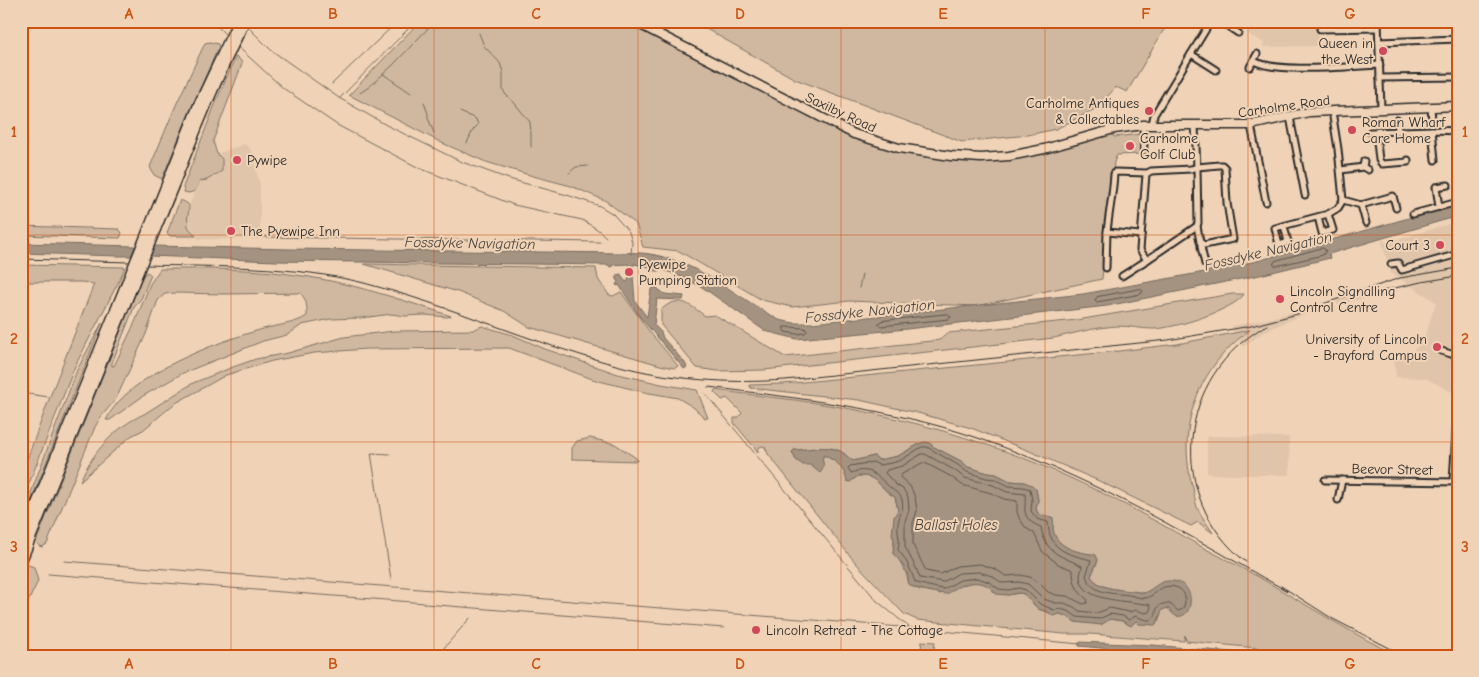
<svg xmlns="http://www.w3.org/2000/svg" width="1479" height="677" font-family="'Comic Neue',sans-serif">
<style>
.built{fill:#e0c5aa}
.green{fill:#d0b8a0;stroke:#7e7266;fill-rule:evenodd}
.water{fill:#a49381;stroke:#74695f}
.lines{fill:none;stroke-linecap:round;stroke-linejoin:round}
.shore{stroke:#5b554d;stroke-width:1}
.stream{stroke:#74695f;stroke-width:1}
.minor-casing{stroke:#2b2b2b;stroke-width:9}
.primary-casing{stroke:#2b2b2b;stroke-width:11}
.trunk-casing{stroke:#2b2b2b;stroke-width:12}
.minor{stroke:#f0d3b6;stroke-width:5}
.primary{stroke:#f0d3b6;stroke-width:8}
.trunk{stroke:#f0d3b6;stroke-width:9}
.rail{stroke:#2b2b2b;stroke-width:1}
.trunk-bridge-casing{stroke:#2b2b2b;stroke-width:12;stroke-linecap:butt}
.trunk-bridge{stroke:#f0d3b6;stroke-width:9}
.grid{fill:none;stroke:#cc5211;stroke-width:1;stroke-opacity:0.55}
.poi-dot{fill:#d1495b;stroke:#f0d3b6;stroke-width:2}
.labels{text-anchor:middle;stroke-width:4;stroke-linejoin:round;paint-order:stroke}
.poi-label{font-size:14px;fill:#2b2b2b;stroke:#f0d3b6;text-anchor:start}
.street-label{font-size:14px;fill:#2b2b2b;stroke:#f0d3b6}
.water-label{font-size:15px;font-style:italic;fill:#494540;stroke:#f0d3b6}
.neatline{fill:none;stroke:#cc5211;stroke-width:2}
.grid-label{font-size:16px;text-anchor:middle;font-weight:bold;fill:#cc5211}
</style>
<rect width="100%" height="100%" fill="#f0d3b6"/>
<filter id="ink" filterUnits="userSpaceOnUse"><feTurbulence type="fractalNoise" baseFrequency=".02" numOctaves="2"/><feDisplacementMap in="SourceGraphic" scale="10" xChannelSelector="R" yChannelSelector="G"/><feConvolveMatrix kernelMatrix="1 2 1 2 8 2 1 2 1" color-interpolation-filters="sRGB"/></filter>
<g filter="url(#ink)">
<g class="built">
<path d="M1255,21H1315L1318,31V46L1263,47L1264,43L1248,34Z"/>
<path d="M244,144L250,148L260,185V239H198L196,236L188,227V216L190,208L189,205L200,181L217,154Z"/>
<path d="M1458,221V395L1425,378L1396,377L1393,352H1411L1423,342L1436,302L1391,273L1381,239L1386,243Z"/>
<path d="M1372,286L1376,295L1337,305L1336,299Z"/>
<path d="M1314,306L1315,311L1297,317L1265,331L1243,347L1239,339L1249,331L1233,334L1232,326L1271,318Z"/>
<path d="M1207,436L1289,437L1290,475H1226L1207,473Z"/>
</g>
<g class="green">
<path d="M420,21H634L696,57L760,90L875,144L990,160L1111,133L1114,137L1141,134L1142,154L1117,155L1114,162L1102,279L977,306L849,301L792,307L762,300L679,251L643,247L636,224L606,201L571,186L533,176L486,162L442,143L349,95Z"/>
<path d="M692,21H1169L1127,92L1116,87L1097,108L1056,129L1028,135L962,142L795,79Z"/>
<path d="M210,42L218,44L219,46L189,113L162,179L154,175L150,167L176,105L205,43Z"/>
<path d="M236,56L241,61L242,64L213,141L217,154L222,159V171L207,180L200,181L195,191L189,193L184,192L183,187L218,97Z"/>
<path d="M180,200C190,204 190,204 188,215C187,219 188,223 188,227L196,236H170L167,233Z"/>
<path d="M21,226L119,229L122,233L120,238L21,235Z"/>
<path d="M364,264L596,268L598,279L609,295L613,296L621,292L649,331L678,366L675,368L660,365L529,327L504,311L458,292Z"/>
<path d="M21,265L125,267L119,281L75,366L21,504V483L26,462L51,394L94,284L82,282H21Z"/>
<path d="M160,269C203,269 247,268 289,274C346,281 397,298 451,316L447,317L425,315L404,316L392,314L361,318L331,319L302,325L287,335L263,341L183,373L143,396L110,420H106C128,374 216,342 263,329C278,325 295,324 307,316C307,307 307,299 300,293L225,294L174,293L165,294L158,300L146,334L116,399L100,418L95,427L47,544L42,547L39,546L36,542L143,275L147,272L151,275L141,299L135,305L112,363V366H114L136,320L150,284Z"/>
<path d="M1232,294H1244C1235,310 1172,329 1153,329C1141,329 1130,326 1118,326C1097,327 1075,333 1054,338L764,370L718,371L697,368L661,325V310C678,294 689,304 705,316L715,315L785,357L940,340L943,336L948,333L1077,320Z"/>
<path d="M102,323L21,526V511L24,508L30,495L77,370Z"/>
<path d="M482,326L513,335L545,349L618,374L661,384L697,390L708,418H705L693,407L678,398L644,392L595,380L509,348L366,349L314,353L272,361L226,375L174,404L143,430L131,436L80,481C92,453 115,427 144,414L193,383L233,367L256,359L288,353L344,337L394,331L473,330Z"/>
<path d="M1250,330C1199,366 1175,427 1193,488C1194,494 1195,501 1197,507C1201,516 1208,525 1213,533L1198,522L1191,526L1099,481L1027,450L971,428L918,413L859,400L751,388L749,385L783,384L1119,351L1177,344Z"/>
<path d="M715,390C759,396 803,400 846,408C926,423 1005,447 1079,482C1123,502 1164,526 1206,549C1230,562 1255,574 1279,589C1318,612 1356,635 1397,656H1338L1186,641L1185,635L1184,641L1090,634H1064L917,620L904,614L855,562L768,454L765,447L762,446L758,448V452L734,423V418H738L742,413L727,398L722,400L714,392ZM921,443H930L932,446L961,461L968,467L988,473L996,474L1010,481L1024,482L1036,489L1038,500L1036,509L1039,515L1053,517C1053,521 1052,526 1053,530C1055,545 1077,555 1092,554L1098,561L1091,576C1100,592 1128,589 1144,593C1161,586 1159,579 1180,583L1172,613L1170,610L1166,608L1162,610L1158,621H1136L1131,626L1122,621L1110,619L1088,623L1075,622L1068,617L1060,614L1056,615L1038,609L1024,594L1019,593L1008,595L994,592C982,573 955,587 940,594L934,591L920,590L911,586L909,584L906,573L893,548C896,534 890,524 898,510L895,497C879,489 880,475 858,476L850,482L843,470L838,463L824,455L822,459L823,463L796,460L792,452L794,450C809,450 826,444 840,451C844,453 849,458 853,461L874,456L879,460L898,456Z"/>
<path d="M590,438L615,444L636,458L637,461L572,459V448L577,441Z"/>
<path d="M28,565L34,567L38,581L21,617V578L26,566Z"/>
<path d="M922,641L935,642L933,656H920Z"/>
</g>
<g class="water">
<path d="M1458,204V216L1329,254L1330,258L1260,275L1107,306L907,329L797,339L765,331L702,287L675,274L660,269L658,271H655V268L634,264L633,266H629L628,264L612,265V267H610L609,265L276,261L149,256L153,246L290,249L623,253C683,248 730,293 779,320L794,323H812L1083,294L1210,271L1257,261Z"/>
<path d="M21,243L135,246L131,256H118L21,253Z"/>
<path d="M621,274L622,277L626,282L628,281L629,276H633L635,301L647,317L651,289H653V287H657L658,289L665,294L684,296L683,300L657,299L654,325L661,332L663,338L685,363L687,367L684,369L640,317L619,285L617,286L616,284L618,282L616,275Z"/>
<path d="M925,442L930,443L932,446L961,461L968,467L988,473L996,474L1010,481L1024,482L1032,485L1036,489L1038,500L1036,509L1039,515L1052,517C1055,523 1052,527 1054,533C1060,550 1080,552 1096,555L1098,560L1091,576C1100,592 1128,589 1144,593C1152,590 1159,581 1168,581C1199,579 1194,621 1176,616C1173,615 1171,611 1168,608L1162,610L1158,621L1155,625L1139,624L1136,621L1131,626L1122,621L1110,619L1101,625L1075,622L1068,617L1060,614L1053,616L1048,612L1038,609L1024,594L1019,593L1008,595L996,594C994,592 993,590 991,588C977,577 958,585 947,594C941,594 912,589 909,584C908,582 908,579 908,576C906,570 898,557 893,554L894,540L892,534L894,517L898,510L895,497C879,489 879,475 858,476L850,482L847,481C844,467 836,461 824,455L822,459C824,464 824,469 820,473L810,465H803L796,460L792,452L794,450C809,450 825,444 840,451C844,453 849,458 853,461L874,456L879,460L898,456L921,443Z"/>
<path d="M1079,642L1153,645L1275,656C1222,656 1170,652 1117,649C1105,649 1092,647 1079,646Z"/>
</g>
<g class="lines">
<g class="shore">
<path d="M1322,248L1326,250L1323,255L1276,266L1273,264L1275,261Z"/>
<path d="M1140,289L1143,291L1141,294L1097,302L1095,300L1097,297Z"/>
<path d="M948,314L951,317L949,319L881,326L878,324L881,321Z"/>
<path d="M784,327L805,328L807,331L805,333L797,334L785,332L784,330Z"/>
<path d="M922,447H927L958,465L967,472L986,478L995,479L1009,486L1023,487L1030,489L1032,500L1031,511L1037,519L1048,522C1049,551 1068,554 1091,560L1086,576C1093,595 1113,593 1129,595C1134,596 1139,598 1144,598C1152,598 1157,590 1164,587C1168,586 1171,586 1175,587C1186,590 1187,599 1183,609L1178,611L1170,604C1151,602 1159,615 1153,619C1149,622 1140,618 1136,616L1129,620L1123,616L1110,614L1099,619L1077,617L1070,612L1061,609L1054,610L1040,604L1026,590L1019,588L1008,590L999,589L989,582L978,578L960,580L944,589C937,588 922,585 915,582C911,571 906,558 898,550C898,546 900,542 899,538C898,533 897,525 899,519C901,511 904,510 902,500C900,493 896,493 892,489C878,478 872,465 851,473L848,468L850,466L873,462L879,465L892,463L901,460Z"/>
<path d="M922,454H925L954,470L965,478L993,485L1007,492L1025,494C1026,499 1025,501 1025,506C1023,517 1032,524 1041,527C1045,554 1062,556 1082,566C1082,569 1080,573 1080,577C1082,602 1125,600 1143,604H1149L1151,607L1149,612L1145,613L1136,610L1129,612L1110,608L1097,613L1079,611L1074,607L1064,603H1055L1044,599L1028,584L1019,582L1002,583L992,576L979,572L959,573L943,582L920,578L916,568L905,547V521L909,510L908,497L903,489L896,485L885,473L887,470L902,466Z"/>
<path d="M922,463H925L950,476L962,485L991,493L1004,499L1017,501V512L1019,518L1026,528L1034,533L1042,551L1058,564L1073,570C1073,583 1077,592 1088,600L1087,603L1083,604L1067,596L1056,595L1048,592L1037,581L1030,577L1020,575L1006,576L995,569L980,564L957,566L941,574L926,571L913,545V523L917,511L915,497L910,486L900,477L901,475Z"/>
</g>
<g class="stream">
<path d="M212,21L227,36"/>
<path d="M246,25L271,50L339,98L388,126L462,162L509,179L567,195L600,206L613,214L629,232L632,242L631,254"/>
<path d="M479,33L484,46L500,63L503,72V90L506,95L512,100L530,122L531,134V147"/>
<path d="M237,46L283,88L337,125L419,168L514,205L582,220L597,229L606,237"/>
<path d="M383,74L411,93"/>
<path d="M332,84L398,21"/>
<path d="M360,93L369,87L393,65L435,21"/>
<path d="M340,98L416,21"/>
<path d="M424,102L428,114V118L434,133"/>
<path d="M460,112L476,119L478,125L473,130L467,143"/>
<path d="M569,173L576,167L588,166"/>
<path d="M263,237L600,242"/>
<path d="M859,288L862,274"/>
<path d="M704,392L877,601L910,628"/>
<path d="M21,393L49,397"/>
<path d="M390,454L371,453L391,579"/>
<path d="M64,561L927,629"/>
<path d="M48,574L425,603"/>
<path d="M425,604L724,628"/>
<path d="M931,630L1080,644"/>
<path d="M437,656L470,618"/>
</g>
<g class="minor-casing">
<g id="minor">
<path d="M1220,21L1238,33"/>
<path d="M1378,21L1381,109"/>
<path d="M1320,29L1378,28"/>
<path d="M1379,42L1458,39"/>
<path d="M1191,54L1216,70"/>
<path d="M1254,61C1277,74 1350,66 1380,65"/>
<path d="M1250,67L1257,54"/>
<path d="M1380,78L1458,77"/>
<path d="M1431,107L1432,121"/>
<path d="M1290,117L1305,195"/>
<path d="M1397,120L1398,130"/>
<path d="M1152,124L1154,115L1211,21"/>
<path d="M1143,125L1144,151"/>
<path d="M1251,125L1266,202"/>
<path d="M1195,126L1197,167L1219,165H1222L1225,168L1227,203L1233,239L1204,245L1200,242L1197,226"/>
<path d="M1432,130L1458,131"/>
<path d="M1378,131L1376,133L1379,160L1382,164L1408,162V160"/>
<path d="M1370,132L1432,130L1435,160"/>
<path d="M1364,161L1363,167L1368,170"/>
<path d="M1197,167L1198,223L1197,226L1147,260L1140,250L1146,174L1151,171L1191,169Z"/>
<path d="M1341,170L1363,167"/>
<path d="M1343,200L1361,205L1366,223"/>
<path d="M1361,205L1393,196L1396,208"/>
<path d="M1439,207L1436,187L1448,185"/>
<path d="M1328,214L1338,208L1343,200L1338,149L1332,111"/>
<path d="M1413,214L1458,202"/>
<path d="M1284,226L1288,242L1279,245L1275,228L1328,214L1333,230L1322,233L1318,217"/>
<path d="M1141,235L1107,232C1109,212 1113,194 1114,174L1115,172L1147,173"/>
<path d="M1201,244V247L1205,264"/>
<path d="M1391,264L1398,263L1402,270L1458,254"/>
<path d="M1106,268L1107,232"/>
<path d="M1122,276L1147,260"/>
<path d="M1441,351L1458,356"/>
<path d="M1325,480L1458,482"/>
<path d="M1453,481L1458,400"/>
<path d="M1338,500L1342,480"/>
</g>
</g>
<g class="primary-casing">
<path id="primary" d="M633,21L854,134L899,148L951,156L981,158L1009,156L1044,149L1114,129L1143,125H1251L1309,112L1458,106"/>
</g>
<g class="trunk-casing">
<g id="trunk">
<path d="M149,228L199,104L238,21"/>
<path d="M156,228C185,159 211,88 245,21"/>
<path d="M21,542L127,282"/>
<path d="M21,562L133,285"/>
</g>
</g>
<use href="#minor" class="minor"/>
<use href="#primary" class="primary"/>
<use href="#trunk" class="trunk"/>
<g class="rail">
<path d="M21,259L129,262"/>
<path d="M145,265C219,267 292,265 364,283C450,305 530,343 616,365C671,380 729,384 785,380L1168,340L1251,326L1305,312"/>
<path d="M1382,291L1421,282L1458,276"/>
<path d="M1299,312L1400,278L1458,268"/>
<path d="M708,387C798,398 888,408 975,437C1049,462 1120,497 1188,535C1222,553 1254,573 1287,591"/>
<path d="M1246,562C1165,498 1176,375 1267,325"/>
<path d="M1281,586L1333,619L1405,656"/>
</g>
<g class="trunk-bridge-casing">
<g id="trunk-bridge">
<path d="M127,282L149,228"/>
<path d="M133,285L156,228"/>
</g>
</g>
<use href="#trunk-bridge" class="trunk-bridge"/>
</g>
</g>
<path class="grid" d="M231,21V656M434,21V656M638,21V656M841,21V656M1045,21V656M1248,21V656M21,235H1458M21,442H1458"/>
<g class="poi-dot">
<circle cx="1383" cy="51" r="5"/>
<circle cx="1149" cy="111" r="5"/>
<circle cx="1352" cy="130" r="5"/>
<circle cx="1130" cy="146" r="5"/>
<circle cx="237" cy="160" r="5"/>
<circle cx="231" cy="231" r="5"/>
<circle cx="1440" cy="245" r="5"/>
<circle cx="629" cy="272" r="5"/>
<circle cx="1280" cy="299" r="5"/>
<circle cx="1437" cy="347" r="5"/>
<circle cx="756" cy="630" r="5"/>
</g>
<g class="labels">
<g class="poi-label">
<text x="1373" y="48" text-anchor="end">Queen in<tspan x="1373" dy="16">the West</tspan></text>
<text x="1139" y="108" text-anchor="end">Carholme Antiques<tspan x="1139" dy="16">&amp; Collectables</tspan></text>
<text x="1362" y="127">Roman Wharf<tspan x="1362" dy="16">Care Home</tspan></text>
<text x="1140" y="143">Carholme<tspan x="1140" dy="16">Golf Club</tspan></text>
<text x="247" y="165">Pywipe</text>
<text x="241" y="236">The Pyewipe Inn</text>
<text x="1430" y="250" text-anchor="end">Court 3</text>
<text x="639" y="269">Pyewipe<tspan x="639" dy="16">Pumping Station</tspan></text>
<text x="1290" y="296">Lincoln Signalling<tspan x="1290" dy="16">Control Centre</tspan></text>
<text x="1427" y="344" text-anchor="end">University of Lincoln<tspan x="1427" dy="16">- Brayford Campus</tspan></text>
<text x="766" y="635">Lincoln Retreat - The Cottage</text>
</g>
<g class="street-label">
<text transform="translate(1284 106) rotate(-8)" y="5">Carholme Road</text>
<text transform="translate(841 112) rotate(25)" y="5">Saxilby Road</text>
<text transform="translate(1392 469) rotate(1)" y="5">Beevor Street</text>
</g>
<g class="water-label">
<text transform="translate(470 243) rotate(1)" y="5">Fossdyke Navigation</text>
<text transform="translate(1268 251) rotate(-13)" y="5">Fossdyke Navigation</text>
<text transform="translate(870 311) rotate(-6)" y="5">Fossdyke Navigation</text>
<text x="956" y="530">Ballast Holes</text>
</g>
</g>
<rect width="1479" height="677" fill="none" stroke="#f0d3b6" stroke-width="55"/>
<rect x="28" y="28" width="1424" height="622" class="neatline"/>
<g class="grid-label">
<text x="129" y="19">A</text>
<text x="333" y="19">B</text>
<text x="536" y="19">C</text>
<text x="740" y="19">D</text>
<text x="943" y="19">E</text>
<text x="1146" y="19">F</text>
<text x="1350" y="19">G</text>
<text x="14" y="137">1</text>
<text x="1465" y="137">1</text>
<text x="14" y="344">2</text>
<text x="1465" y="344">2</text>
<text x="14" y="552">3</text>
<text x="1465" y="552">3</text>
<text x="129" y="669">A</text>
<text x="333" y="669">B</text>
<text x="536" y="669">C</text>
<text x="740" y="669">D</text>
<text x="943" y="669">E</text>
<text x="1146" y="669">F</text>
<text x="1350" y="669">G</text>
</g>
</svg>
